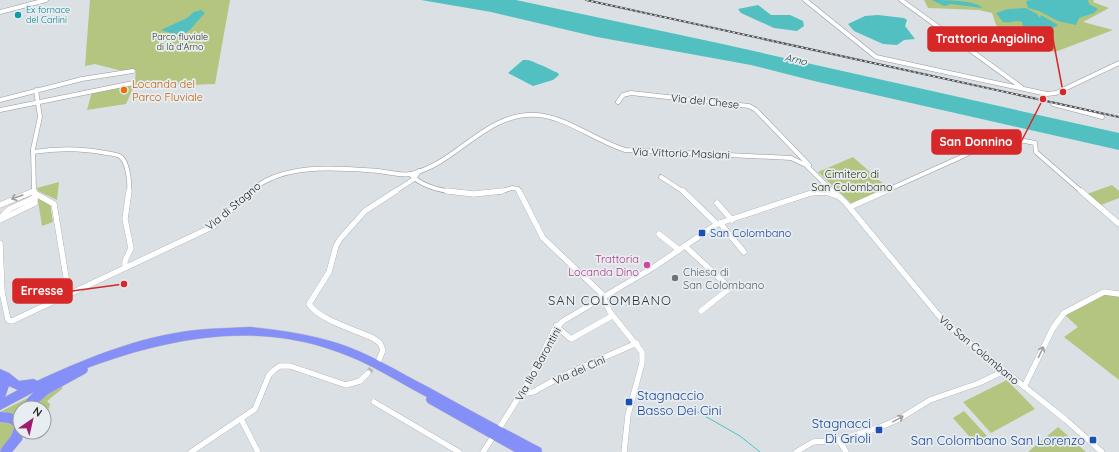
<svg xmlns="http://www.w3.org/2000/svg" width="1119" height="452" font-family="Quicksand,sans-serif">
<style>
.green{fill:#b4c580}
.water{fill:#52c0c0}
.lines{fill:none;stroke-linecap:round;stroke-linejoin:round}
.stream{stroke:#52c0c0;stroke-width:1}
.minor-tunnel{stroke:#b6bbbe;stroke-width:5.5;stroke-dasharray:5.5 3;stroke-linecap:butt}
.minor-far1-casing{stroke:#969a9e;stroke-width:5}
.minor-casing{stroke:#969a9e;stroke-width:6}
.highway-casing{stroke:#bdbebe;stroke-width:1}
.minor-far1{stroke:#fff;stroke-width:4}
.minor{stroke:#fff;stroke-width:5.5}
.highway{fill:#858ff8;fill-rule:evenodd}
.rail-casing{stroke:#4d4f51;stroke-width:2}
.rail{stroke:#e8edf1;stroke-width:1;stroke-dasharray:2.5;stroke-linecap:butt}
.oneway{stroke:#9c9d9e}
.culture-dot{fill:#0f9aa8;stroke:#e8edf1;stroke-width:1.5}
.food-dot{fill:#e8710a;stroke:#e8edf1;stroke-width:1.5}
.transit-dot{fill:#1a4fb4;stroke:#e8edf1;stroke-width:1.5}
.hotel-dot{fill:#d1479c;stroke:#e8edf1;stroke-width:1.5}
.worship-dot{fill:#6b7280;stroke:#e8edf1;stroke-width:1.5}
.labels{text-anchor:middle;stroke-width:3.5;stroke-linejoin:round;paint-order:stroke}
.far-culture-label{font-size:9px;fill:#0d838f;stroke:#e8edf1;text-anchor:start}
.far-park-label{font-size:9px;fill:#2c3313;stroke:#e8edf1}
.far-water-label{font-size:10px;font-style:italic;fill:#023939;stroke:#e8edf1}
.food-label{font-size:11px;fill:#c56008;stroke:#e8edf1;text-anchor:start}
.street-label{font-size:11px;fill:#242627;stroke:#e8edf1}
.park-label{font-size:11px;fill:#2c3313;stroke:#e8edf1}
.transit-label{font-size:11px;fill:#164399;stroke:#e8edf1;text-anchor:start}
.hotel-label{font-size:11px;fill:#b23c85;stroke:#e8edf1;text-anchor:end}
.worship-label{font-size:11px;fill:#5b616d;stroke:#e8edf1;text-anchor:start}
.quarter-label{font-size:13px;letter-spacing:1px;fill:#313538;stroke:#e8edf1}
.near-transit-label{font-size:13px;fill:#164399;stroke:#e8edf1;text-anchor:end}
.leader{fill:none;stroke:#d62828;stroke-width:1.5}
.callout-dot{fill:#d62828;stroke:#e8edf1;stroke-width:1.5}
.callout{fill:#d62828;stroke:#d62828;stroke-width:1.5}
.callout-label{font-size:12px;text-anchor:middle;font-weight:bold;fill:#fff}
</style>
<rect width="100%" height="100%" fill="#dbe0e4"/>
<g class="green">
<path d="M90,0H230L215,84L168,86V82H165L137,86L133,88L126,104L87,110L92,92L40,104V101L135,81L136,70H118L95,64L85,66Z"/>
<path d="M924,0H1094L1093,2L1109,8L1083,22L1113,30L1055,52L1038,49L1031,46L1022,49L992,35L1000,29L996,25L992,13L979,10L928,8Z"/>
<path d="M853,157L888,188L852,204L818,172Z"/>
<path d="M59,182L57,200L38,191L37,188Z"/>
<path d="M1112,185L1119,191V198L1101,205L1087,194Z"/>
<path d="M37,195L50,203L53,222L42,226Z"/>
<path d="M1106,294L1119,296V380L1064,337L1078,327L1065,315Z"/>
<path d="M63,380L62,389L47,401L50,404C49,411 45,414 44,421V408H20V419L17,422L19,430L0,452V412Z"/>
<path d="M1007,380L1035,409L991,433L963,402Z"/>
<path d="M964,411L987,436L975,443L953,418Z"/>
<path d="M1058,427L1086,452H1028Z"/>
</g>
<g class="water">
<path d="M421,0H516L718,43L1119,133V150L814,81L751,65L597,37L491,12Z"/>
<path d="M932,0C943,0 977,0 982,8L951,4L944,6Z"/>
<path d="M1031,0H1088L1089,4L1098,9L1094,13L1079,18L1076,25L1058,21L1039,11L1028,8L1026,1Z"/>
<path d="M758,5L771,15H790L803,21L804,26L797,31L774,28L741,13L738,9Z"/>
<path d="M1026,8L1037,14L1040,18L1041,15L1058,25L1050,30H1045L1049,36L1041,43L1015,39L1023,28L1022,22C1016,19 1011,24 1003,22L996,13L1008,9Z"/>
<path d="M201,10L205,13C187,31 190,40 161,30L187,18L194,12Z"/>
<path d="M878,15L904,18L907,20L905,26L915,39L904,40L897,45L883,44L854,31L848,24L865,16Z"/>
<path d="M523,60C533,60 532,62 541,65C547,68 552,70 558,73L559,75L553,80L533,86L508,73Z"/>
</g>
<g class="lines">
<path class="stream" d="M696,411L740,436L760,452"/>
<path class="minor-tunnel" d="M368,373L377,362"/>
<g class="minor-far1-casing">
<g id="minor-far1">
<path d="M805,0L876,57L1047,94L1056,93L1119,63"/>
<path d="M901,0L1021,87"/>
<path d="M0,12L46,0"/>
<path d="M0,100L82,79L133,71"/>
<path d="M618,102L623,95L631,93L749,106L756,110L809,165"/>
<path d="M1053,104L1102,117"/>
<path d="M0,110L133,83"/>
<path d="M1014,139L1035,143L1036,152L1082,192"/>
<path d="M33,152C58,148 81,148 106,153C111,154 117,154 121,157C128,163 130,183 129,192"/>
<path d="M410,174C421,186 437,190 454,192"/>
<path d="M661,177L684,192"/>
<path d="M32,192L34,191"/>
<path d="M34,192L33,149L40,117L36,90"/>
<path d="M250,192C281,162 338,168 378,171C388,172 401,176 411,174C458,163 486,111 538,115C568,118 596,141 625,150L791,158L806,165L827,186"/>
<path d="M394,192L414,179L419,171"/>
<path d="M499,192L512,188L518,189L520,192"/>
<path d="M813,192L822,185L829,187L834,192"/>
<path d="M883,192L961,157L999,137L1011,138"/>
</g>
</g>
<g class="minor-casing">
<g id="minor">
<path d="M34,191V193L54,204L69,295"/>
<path d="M447,191L474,194L502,191"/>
<path d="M519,191L543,238L601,293L610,312L642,352V363L628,415L624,452"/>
<path d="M683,191L717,224"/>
<path d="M833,191L845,202L945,323L1066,420L1102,452"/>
<path d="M1081,191L1119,224"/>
<path d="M813,192L814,191"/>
<path d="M717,203L732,220"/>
<path d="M0,205L34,191"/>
<path d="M850,207L886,191"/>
<path d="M1,218C9,204 26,205 37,195"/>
<path d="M0,220L35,203V197"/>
<path d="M720,223L744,252"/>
<path d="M659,234L679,250"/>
<path d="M0,243L2,292"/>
<path d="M685,246L730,288L701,311"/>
<path d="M125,268V261L131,248L125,219L129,191"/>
<path d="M0,293L2,292L8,320L12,321L214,226L251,191"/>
<path d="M556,326L571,339L612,316"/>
<path d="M379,360L383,350L380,343L373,338C356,330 319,320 309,304L329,272L336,246L340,239L365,211L396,191"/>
<path d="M1024,387L1053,328L1064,313L1104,292L1119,294"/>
<path d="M521,394L533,392L562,376L637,343"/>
<path d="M374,402L459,452"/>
<path d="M241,419L258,452"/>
<path d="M500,427L530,379L554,330L563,321L654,267L717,224L811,193L825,192L840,197"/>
<path d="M839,440L846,452"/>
<path d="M191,452L255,409L269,375L274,370L280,366H290L346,385L360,381L368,373"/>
<path d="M483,452L491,440"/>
<path d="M796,452L813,442L839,440L878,428L899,419L930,400L979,383L1004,371"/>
</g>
</g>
<g class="highway-casing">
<g id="highway">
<path d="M250,327C280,330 308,334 337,343C369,353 398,372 428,387C465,408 503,428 541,448L542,452H515L428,403L426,400L427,397C398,382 370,363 338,352C255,321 168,338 87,368L88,370L86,373L48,394L32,408H21L28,398L34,392L0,410V369L9,373L19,381L34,379L37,381C91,356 148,333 208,329C222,328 236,328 250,327ZM9,386L18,390L5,397Z"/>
<path d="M0,412L11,413L20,419V432H23L22,440L12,452H0C4,441 13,439 14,426L9,423L0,422Z"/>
</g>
</g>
<use href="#minor-far1" class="minor-far1"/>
<use href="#minor" class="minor"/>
<use href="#highway" class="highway"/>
<g class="rail-casing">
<path id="rail" d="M586,0L1119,117"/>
</g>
<use href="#rail" class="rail"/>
</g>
<defs><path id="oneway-shaft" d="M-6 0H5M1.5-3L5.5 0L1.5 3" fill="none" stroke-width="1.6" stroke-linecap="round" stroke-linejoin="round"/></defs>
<g class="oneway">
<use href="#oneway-shaft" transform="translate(17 197) rotate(160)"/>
<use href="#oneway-shaft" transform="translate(1041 352) rotate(-64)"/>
<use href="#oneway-shaft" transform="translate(898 419) rotate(-29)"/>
</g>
<circle class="culture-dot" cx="18" cy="15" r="4"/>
<circle class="food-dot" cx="124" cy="90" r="4"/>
<g class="transit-dot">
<rect x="698" y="229" width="8" height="8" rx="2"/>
<rect x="625" y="398" width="8" height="8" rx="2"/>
<rect x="875" y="426" width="8" height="8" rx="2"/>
<rect x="1089" y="436" width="8" height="8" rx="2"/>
</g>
<circle class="hotel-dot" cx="647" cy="265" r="4"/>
<circle class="worship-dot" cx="675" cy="278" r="4"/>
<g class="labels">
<g class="far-culture-label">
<text x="26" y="13">Ex fornace<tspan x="26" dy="10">del Carlini</tspan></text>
</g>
<g class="far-park-label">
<text x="180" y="40">Parco fluviale<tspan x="180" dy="10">di là d'Arno</tspan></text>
</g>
<g class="far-water-label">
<text transform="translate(796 59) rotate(13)" y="4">Arno</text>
</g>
<g class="food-label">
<text x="132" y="88">Locanda del<tspan x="132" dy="13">Parco Fluviale</tspan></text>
</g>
<g class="street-label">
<text transform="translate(705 101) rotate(6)" y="4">Via del Chese</text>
<text transform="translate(681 153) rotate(2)" y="4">Via Vittorio Masiani</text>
<text transform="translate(233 206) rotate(-40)" y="4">Via di Stagno</text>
<text transform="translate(979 350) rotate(40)" y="4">Via San Colombano</text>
<text transform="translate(538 364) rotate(-61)" y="4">Via Ilio Barontini</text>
<text transform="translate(579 370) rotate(-24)" y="4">Via dei Cini</text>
</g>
<g class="park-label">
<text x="852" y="178">Cimitero di<tspan x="852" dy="13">San Colombano</tspan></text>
</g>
<g class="transit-label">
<text x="710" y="237">San Colombano</text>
</g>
<g class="hotel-label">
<text x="639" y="263">Trattoria<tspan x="639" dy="13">Locanda Dino</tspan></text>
</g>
<g class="worship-label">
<text x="683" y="276">Chiesa di<tspan x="683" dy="13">San Colombano</tspan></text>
</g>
<g class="quarter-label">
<text x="610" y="305">SAN COLOMBANO</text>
</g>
<g class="near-transit-label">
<text x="637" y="400" text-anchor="start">Stagnaccio<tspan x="637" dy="15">Basso Dei Cini</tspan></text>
<text x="871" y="428">Stagnacci<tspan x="871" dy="15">Di Grioli</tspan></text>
<text x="1085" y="445">San Colombano San Lorenzo</text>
</g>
</g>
<path class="leader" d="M1063 92L1053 39M1043 99L1021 142M124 284L72 291"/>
<g class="callout-dot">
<circle cx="1063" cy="92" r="4"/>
<circle cx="1043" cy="99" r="4"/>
<circle cx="124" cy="284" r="4"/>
</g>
<g class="callout">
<rect x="928" y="27" width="125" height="24" rx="4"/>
<rect x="932" y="130" width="89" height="24" rx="4"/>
<rect x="13" y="279" width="59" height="24" rx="4"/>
</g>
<g class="callout-label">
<text x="990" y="43">Trattoria Angiolino</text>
<text x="976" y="146">San Donnino</text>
<text x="42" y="295">Erresse</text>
</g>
<g transform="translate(32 420) rotate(34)"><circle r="19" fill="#e8edf1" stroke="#9a9da0"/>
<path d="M0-3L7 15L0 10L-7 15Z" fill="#9e1d70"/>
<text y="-6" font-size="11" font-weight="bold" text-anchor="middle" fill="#242627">N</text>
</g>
</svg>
